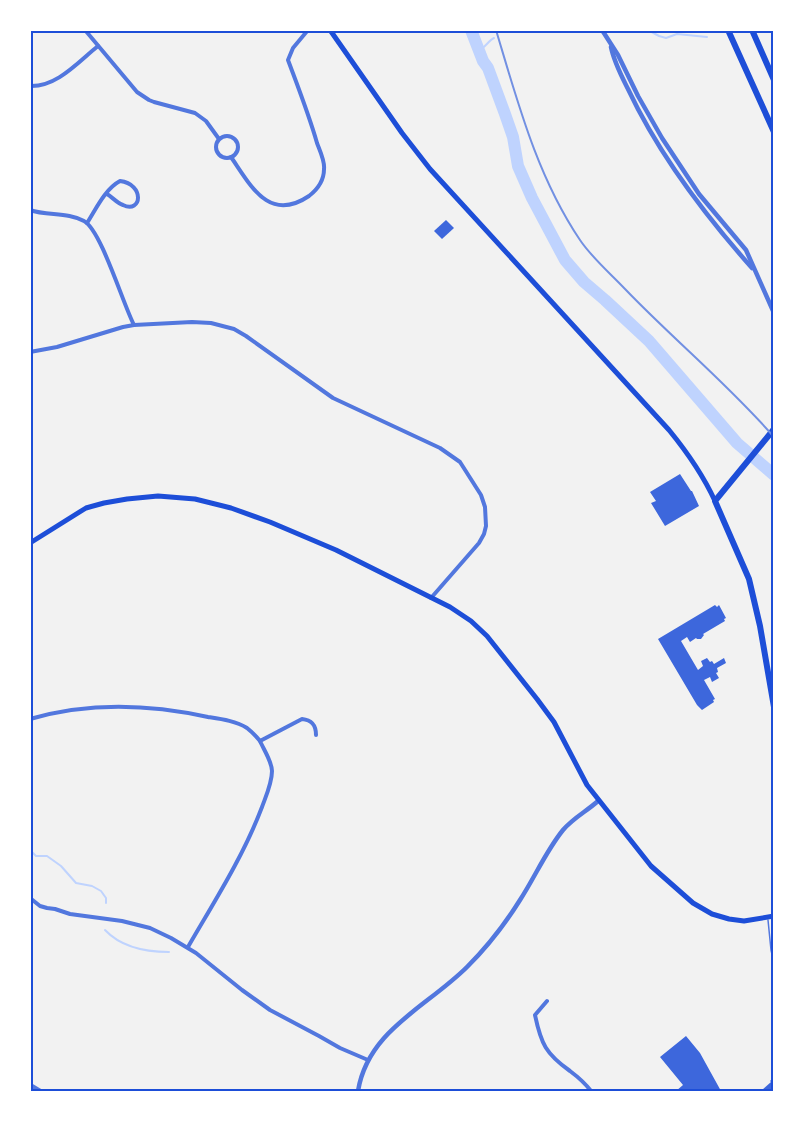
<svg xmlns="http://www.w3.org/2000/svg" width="804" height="1121" font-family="'Public Sans',sans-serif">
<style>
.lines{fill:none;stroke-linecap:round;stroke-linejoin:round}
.stream{stroke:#bfd3fe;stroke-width:2}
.river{stroke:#bfd3fe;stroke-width:12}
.building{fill:#3d67dc}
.service{stroke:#5277de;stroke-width:1.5}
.minor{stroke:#5277de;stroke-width:4}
.tertiary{stroke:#5277de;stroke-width:4.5}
.secondary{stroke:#1d4ed8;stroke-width:5}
.primary{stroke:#1d4ed8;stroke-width:5}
.trunk{stroke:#1d4ed8;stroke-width:6}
.motorway{stroke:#1d4ed8;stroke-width:6}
.rail{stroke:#7290e2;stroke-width:2}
.neatline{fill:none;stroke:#1d4ed8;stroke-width:2}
</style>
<rect width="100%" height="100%" fill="#f2f2f2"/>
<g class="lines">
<g class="stream">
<path d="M648,30L659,36L666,38L677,34L707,37"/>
<path d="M478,51C485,48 488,41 494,38"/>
<path d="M30,850L36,856H47L61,866L76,883L92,886L101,891L106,898V903"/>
<path d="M105,930C121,947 146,952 169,952"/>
</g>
<path class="river" d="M471,30L483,61L488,68L505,114L513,137L518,166L532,198L565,260L584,282L605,300L649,341L737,443L774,475"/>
</g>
<g class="building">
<path d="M446,220L454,228L442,239L434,231Z"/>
<path d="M680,474L691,491H692L699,506L665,526L651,503L656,501L650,492Z"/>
<path d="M715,605L717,607L719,605L726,618L724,619L725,621L703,634L704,635L701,639H697L696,638L690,642L687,637L681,641L698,670L703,666L701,661L707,658L710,662L712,661L714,664L724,658L726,663L717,668L718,672L716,673L719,678L712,682L710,677L704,680L715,699L713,700L714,702L702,710L697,705L658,639Z"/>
<path d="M686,1036L700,1053L721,1091H676L683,1085L660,1057Z"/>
<path d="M774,1077V1091H761L771,1082L770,1081Z"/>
</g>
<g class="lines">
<path class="service" d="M768,920L771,950L774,963"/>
<g class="minor">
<path d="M85,30L137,92L149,100L154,102L195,113L206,121L219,139"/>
<path d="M30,86C57,87 78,62 98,46"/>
<circle cx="227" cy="147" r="11"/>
<path d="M231,157C251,186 269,223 309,196C318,189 324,181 324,169C325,161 320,151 317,143C309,115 298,87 288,60L293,48L308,30"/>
<path d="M30,210C47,216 68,212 84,221C101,230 123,304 134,325"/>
<path d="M87,223C96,209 105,189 120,181C145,184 142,214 123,205C117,203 112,197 107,194"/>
<path d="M30,352L57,347L123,327L134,325L192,322L211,323L234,329L246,336L333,398L440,448L460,462L481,495L485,507L486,526L484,534L479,543L431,598"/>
<path d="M30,719C88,702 149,704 208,717C221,719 236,721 247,728C252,732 256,736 260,741L302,719C312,720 316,725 316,735"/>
<path d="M30,898L40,906L47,908L55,909L70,914L122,921L150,928L171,938L196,953L242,990L270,1010L319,1036L340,1048L368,1060"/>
<path d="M188,947C214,902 243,857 262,807C266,796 272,783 272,771C272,762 264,750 260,741"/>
<path d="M547,1001L535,1015C541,1044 546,1054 570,1071C578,1077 585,1083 591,1091"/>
</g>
<g class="tertiary">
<path d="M602,30L618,55L638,96L662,138L699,194L746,250L774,313"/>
<path d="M611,47C614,62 621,75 628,89C659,155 704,214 752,268"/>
<path d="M30,1085L40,1091"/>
<path d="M358,1091C368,1030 427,1007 467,967C487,947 505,924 520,900C535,877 546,851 563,830C573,818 587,811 598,801"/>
</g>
<path class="secondary" d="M30,543L86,508L104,503L127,499L158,496L195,499L231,508L270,522L336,550L450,607L471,621L487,636L537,699L554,722L587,785L651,866L693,903L712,914L729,919L744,921L774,916"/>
<path class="primary" d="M330,30L402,133L430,169L669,430C687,452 703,475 715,501"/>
<path class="trunk" d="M774,429L715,501L749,579L760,626L774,707"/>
<g class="motorway">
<path d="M728,30L774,132"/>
<path d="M752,30L774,80"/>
</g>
<path class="rail" d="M496,30C518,103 537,176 580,240C592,258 611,274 626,290C674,340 728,384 774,437"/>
</g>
<rect width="804" height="1121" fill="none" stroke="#ffffff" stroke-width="63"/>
<rect x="32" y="32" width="740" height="1058" class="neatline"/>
</svg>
